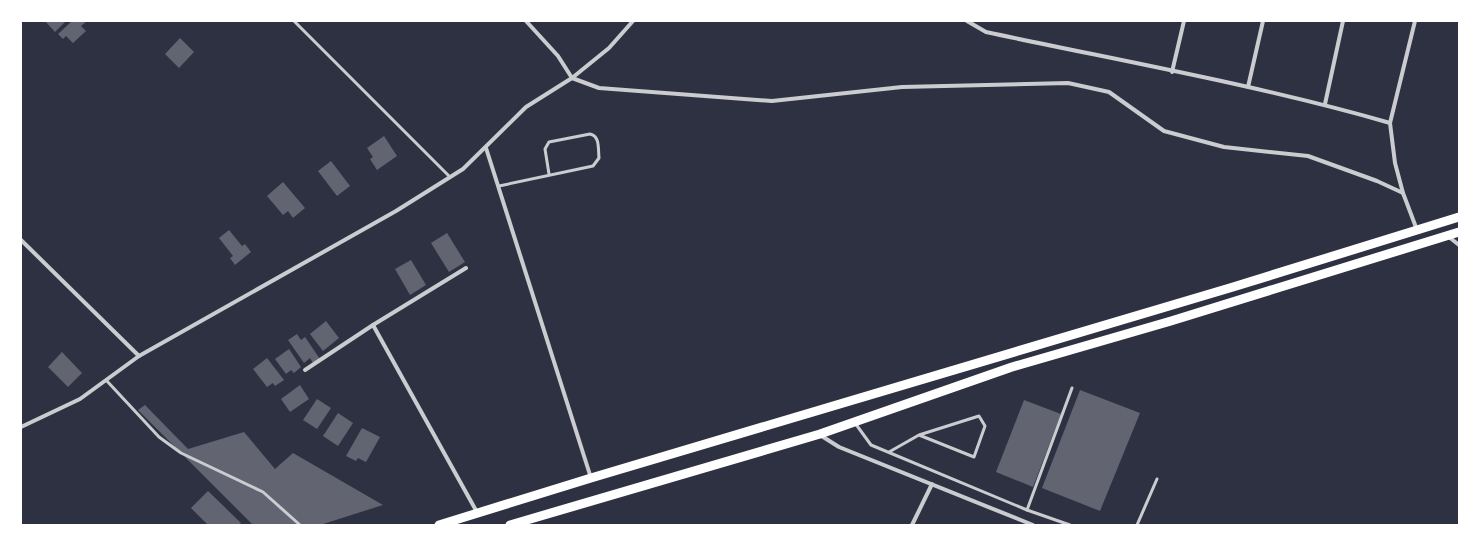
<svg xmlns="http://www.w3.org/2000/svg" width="1480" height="546" font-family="'DejaVu Sans',sans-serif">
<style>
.building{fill:#626471}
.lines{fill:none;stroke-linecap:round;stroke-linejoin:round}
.service{stroke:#caccd0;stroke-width:3}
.minor{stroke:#caccd0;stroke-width:4}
.trunk{stroke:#fff;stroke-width:9}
</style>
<rect width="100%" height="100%" fill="#2d3142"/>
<g class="building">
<path d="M45,21H66L55,32Z"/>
<path d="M72,21H87L81,26L86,31L73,43L66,36L63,39L58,34Z"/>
<path d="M180,38L194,52L179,68L165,54Z"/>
<path d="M384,136L397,156L377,170L370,159L373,157L367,148Z"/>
<path d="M331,161L350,186L337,196L318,171Z"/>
<path d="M283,182L305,208L293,218L288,211L283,215L267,196Z"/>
<path d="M229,230L242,246L245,244L251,252L235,265L230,258L233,256L219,238Z"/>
<path d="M447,233L465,262L449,272L431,243Z"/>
<path d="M411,260L426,285L410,295L395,269Z"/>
<path d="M326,321L339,338L323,351L310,334Z"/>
<path d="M297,334L301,340L305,337L320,359L313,363L310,358L304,363L288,340Z"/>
<path d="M289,349L301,367L294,373L291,370L286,374L275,359Z"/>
<path d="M62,352L82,373L68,387L48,367Z"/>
<path d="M267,358L284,380L275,386L273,383L267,387L253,369Z"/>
<path d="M300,385L309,399L290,412L281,399Z"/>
<path d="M1080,390L1140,413L1100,511L1042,488Z"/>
<path d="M317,399L331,408L317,429L303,420Z"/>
<path d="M1024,400L1061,414L1033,487L996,472Z"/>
<path d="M145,405L188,449L244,432L275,469L293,453L383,505L320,525H253L138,410Z"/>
<path d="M338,413L353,423L338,446L323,436Z"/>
<path d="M362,428L380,437L366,462L358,458L356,461L346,456Z"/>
<path d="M208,491L241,523L239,525H208L191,508Z"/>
</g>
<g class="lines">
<g class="service">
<path d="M294,21L450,177"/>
<path d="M499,186L593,166L599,158C598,148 600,136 590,134L549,142L545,149L549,174"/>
<path d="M106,380L159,437L181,453L263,492L300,525"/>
<path d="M855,423L871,445L1027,510L1072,388"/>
<path d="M889,452L919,435L979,416L985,426L974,457L919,435"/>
<path d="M1027,510L1070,525"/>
<path d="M1137,525L1157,479"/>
</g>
<g class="minor">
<path d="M526,21L558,56L572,78L609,48L633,21"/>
<path d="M967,21L986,32C1121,61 1258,85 1390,123"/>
<path d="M1415,21L1390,123L1395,163L1403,193L1417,230"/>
<path d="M1172,72L1184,21"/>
<path d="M1248,87L1263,21"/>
<path d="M1325,104L1343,21"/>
<path d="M486,148L591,478"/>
<path d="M1449,237L1459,245"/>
<path d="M21,240L139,356"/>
<path d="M466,268L373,325L478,514"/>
<path d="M305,370L373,325"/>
<path d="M21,427L80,399L139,356L396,211L463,169L526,107L572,78L599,88L772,101L902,87L1068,83L1109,92L1164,131L1224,147L1308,156L1377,181L1403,193"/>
<path d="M820,435L839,447L1033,525"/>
<path d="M912,525L932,484"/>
</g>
<g class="trunk">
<path d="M439,525L591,478L1233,287L1459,217"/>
<path d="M510,525L820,434L1012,367L1171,321L1459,232"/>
</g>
</g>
<rect width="1480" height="546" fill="none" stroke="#ffffff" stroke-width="44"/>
</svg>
